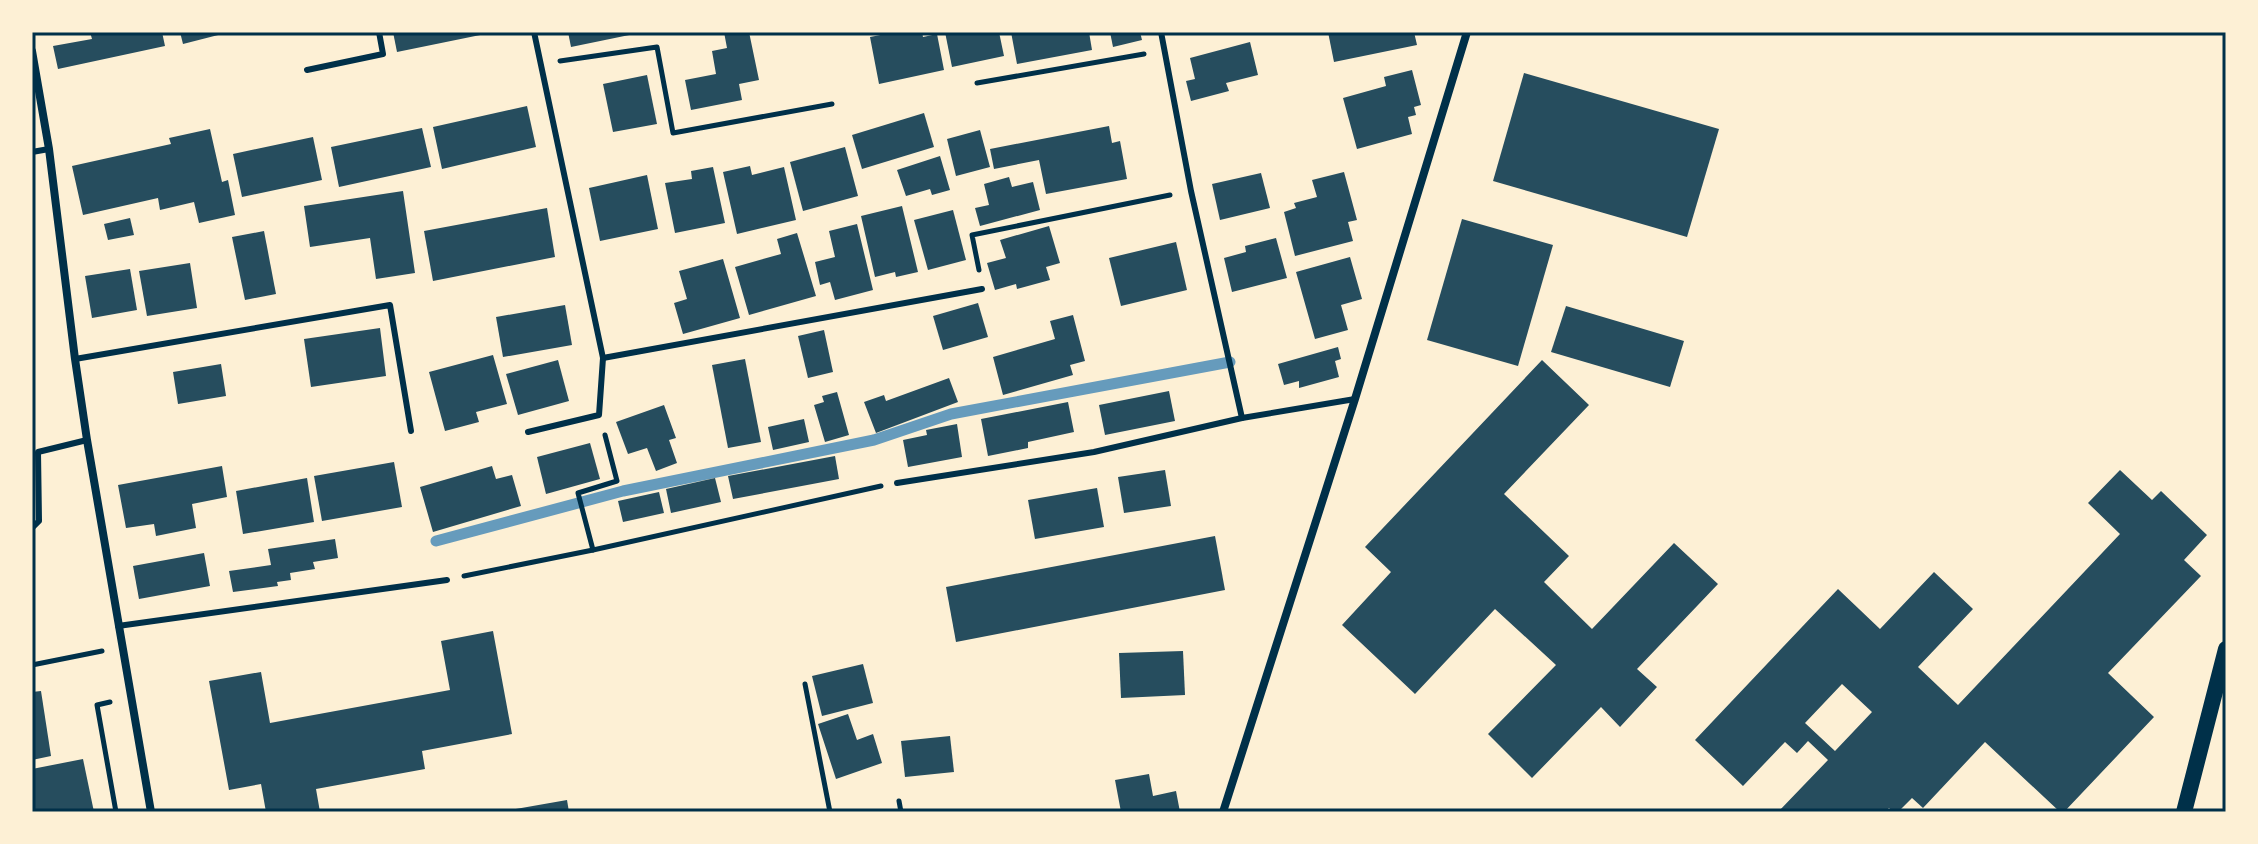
<svg xmlns="http://www.w3.org/2000/svg" width="2258" height="844" font-family="'Libre Baskerville',serif">
<style>
.lines{fill:none;stroke-linecap:round;stroke-linejoin:round}
.stream{stroke:#669bbc;stroke-width:11}
.building{fill:#264d5e;fill-rule:evenodd}
.path{stroke:#003049;stroke-width:5}
.service{stroke:#003049;stroke-width:6}
.minor{stroke:#003049;stroke-width:8}
.secondary{stroke:#003049;stroke-width:16}
.neatline{fill:none;stroke:#003049;stroke-width:3}
</style>
<rect width="100%" height="100%" fill="#fdf0d5"/>
<g class="lines">
<path class="stream" d="M436,541L623,491L874,440L951,414L1230,362"/>
</g>
<g class="building">
<path d="M90,32H162L165,46L58,69L53,46L92,39Z"/>
<path d="M180,32H226V33L183,44Z"/>
<path d="M393,32H490V33L397,52Z"/>
<path d="M568,32H638L639,33L571,47Z"/>
<path d="M724,32H749L759,80L739,84L742,100L691,110L685,80L716,74L712,51L727,48Z"/>
<path d="M896,32H922L923,37L937,34L944,70L879,84L870,37Z"/>
<path d="M945,32H999L1004,56L952,67Z"/>
<path d="M1011,32H1089L1092,50L1017,64Z"/>
<path d="M1110,32H1140L1142,40L1113,47Z"/>
<path d="M1328,32H1414L1417,45L1334,62Z"/>
<path d="M1250,42L1258,75L1226,83L1229,91L1191,101L1186,81L1195,79L1190,58Z"/>
<path d="M1412,70L1421,105L1414,107L1416,115L1408,117L1412,134L1357,149L1343,98L1386,86L1384,77Z"/>
<path d="M1524,73L1719,129L1687,237L1493,181Z"/>
<path d="M647,75L657,124L613,132L603,84Z"/>
<path d="M527,106L536,147L442,169L433,127Z"/>
<path d="M924,113L934,147L862,169L852,135Z"/>
<path d="M1109,126L1112,143L1120,141L1127,179L1046,194L1039,160L994,169L990,149Z"/>
<path d="M422,128L431,167L339,187L331,147Z"/>
<path d="M210,129L222,182L228,180L235,215L199,223L194,202L160,210L158,198L83,215L72,166L171,144L169,138Z"/>
<path d="M980,130L990,167L956,176L947,139Z"/>
<path d="M313,137L322,180L242,197L233,154Z"/>
<path d="M845,147L858,196L803,211L790,162Z"/>
<path d="M940,156L950,190L932,195L930,189L906,196L897,170Z"/>
<path d="M750,166L752,175L784,167L796,220L737,234L723,172Z"/>
<path d="M713,167L725,223L675,233L665,183L692,179L691,171Z"/>
<path d="M1344,172L1357,220L1348,222L1353,241L1295,256L1284,212L1296,208L1294,203L1317,197L1312,180Z"/>
<path d="M1261,173L1270,208L1220,220L1212,184Z"/>
<path d="M647,175L658,229L600,241L589,188Z"/>
<path d="M1009,177L1012,187L1033,182L1040,210L980,226L975,208L989,205L984,184Z"/>
<path d="M403,191L415,273L376,279L370,238L310,247L304,206Z"/>
<path d="M902,206L918,272L896,277L895,272L875,277L861,216Z"/>
<path d="M547,208L555,257L433,281L424,231Z"/>
<path d="M953,210L966,260L928,270L914,220Z"/>
<path d="M130,218L134,235L108,240L104,224Z"/>
<path d="M1462,219L1553,245L1518,366L1427,340Z"/>
<path d="M857,224L873,290L835,300L830,282L820,285L815,262L835,257L829,231Z"/>
<path d="M1049,226L1060,263L1046,267L1050,280L1017,289L1016,284L995,290L987,263L1006,258L1000,240Z"/>
<path d="M264,231L276,294L245,300L232,237Z"/>
<path d="M797,233L816,296L749,315L735,267L781,254L777,239Z"/>
<path d="M1276,238L1287,278L1232,292L1224,258L1246,252L1245,246Z"/>
<path d="M1176,242L1187,290L1121,306L1109,258Z"/>
<path d="M1350,257L1362,299L1341,305L1348,330L1315,339L1296,272Z"/>
<path d="M723,259L740,318L683,334L674,303L687,299L679,271Z"/>
<path d="M190,263L197,308L147,316L139,271Z"/>
<path d="M130,269L137,310L92,318L85,276Z"/>
<path d="M978,303L988,337L943,350L933,316Z"/>
<path d="M565,305L572,345L503,357L496,317Z"/>
<path d="M1566,306L1684,341L1670,387L1551,352Z"/>
<path d="M1073,315L1085,361L1070,365L1073,375L1003,395L993,357L1055,339L1050,321Z"/>
<path d="M380,328L386,376L311,387L304,339Z"/>
<path d="M824,330L833,372L808,378L798,336Z"/>
<path d="M1338,347L1341,359L1335,361L1339,377L1299,388V381L1284,385L1278,364Z"/>
<path d="M493,355L507,404L476,412L479,422L445,431L429,372Z"/>
<path d="M745,359L761,442L728,448L712,365Z"/>
<path d="M558,360L569,401L518,415L506,374Z"/>
<path d="M1542,360L1589,405L1504,494L1569,556L1544,582L1592,629L1674,543L1718,584L1637,669L1657,687L1620,727L1601,707L1532,778L1488,734L1556,665L1495,609L1415,694L1342,625L1391,572L1365,547Z"/>
<path d="M221,364L226,396L178,404L173,372Z"/>
<path d="M949,378L958,402L876,433L864,402L884,395L886,401Z"/>
<path d="M1169,391L1175,421L1105,435L1099,405Z"/>
<path d="M837,392L849,435L825,442L814,405L824,402L822,396Z"/>
<path d="M1068,402L1074,432L1028,442V448L988,456L981,419Z"/>
<path d="M664,405L676,438L669,440L677,463L656,471L647,448L628,454L616,422Z"/>
<path d="M804,419L809,442L773,450L768,427Z"/>
<path d="M957,424L962,457L908,467L903,440L927,435L926,430Z"/>
<path d="M590,443L600,479L546,494L537,457Z"/>
<path d="M835,456L839,479L733,499L728,476Z"/>
<path d="M394,462L402,507L322,521L314,476Z"/>
<path d="M222,466L227,497L192,504L196,528L156,536L154,524L126,528L118,485Z"/>
<path d="M492,466L496,479L512,475L521,506L433,532L420,487Z"/>
<path d="M1165,470L1171,506L1124,513L1118,477Z"/>
<path d="M2120,470L2152,500L2161,491L2207,535L2184,560L2201,576L2108,673L2154,717L2064,812H2060L1985,742L1923,808L1912,798L1898,812H1893L1889,808L1885,812H1778L1828,760L1808,741L1797,753L1785,742L1743,786L1695,740L1838,589L1880,629L1934,572L1973,609L1918,667L1958,705L2120,534L2088,503ZM1842,684L1872,712L1835,751L1805,723Z"/>
<path d="M307,478L314,522L243,534L236,491Z"/>
<path d="M715,478L721,502L671,513L666,489Z"/>
<path d="M1097,488L1104,527L1035,539L1028,500Z"/>
<path d="M659,492L664,513L623,522L618,501Z"/>
<path d="M1215,536L1225,590L956,642L946,587Z"/>
<path d="M335,539L338,558L313,562L315,569L290,573L291,580L277,582L278,586L233,592L229,571L271,565L268,549Z"/>
<path d="M204,553L210,586L139,599L133,566Z"/>
<path d="M493,631L512,734L422,751L425,769L316,789L320,812H266L261,784L229,790L209,681L261,672L270,723L450,690L441,641Z"/>
<path d="M1183,651L1185,695L1121,698L1119,653Z"/>
<path d="M863,664L873,703L822,716L812,676Z"/>
<path d="M41,691L51,756L32,760V692Z"/>
<path d="M848,714L857,740L873,734L882,763L836,779L818,724Z"/>
<path d="M950,736L954,772L905,777L901,741Z"/>
<path d="M83,759L94,812H32V769Z"/>
<path d="M1149,774L1153,796L1176,791L1180,812H1121L1115,780Z"/>
<path d="M567,800L569,812H510V810Z"/>
</g>
<g class="lines">
<g class="path">
<path d="M560,61L657,47L673,133L832,104"/>
<path d="M977,83L1144,54"/>
<path d="M979,270L972,235L1170,195"/>
<path d="M593,550L578,493L617,481L605,435"/>
<path d="M464,576L593,550L881,486"/>
<path d="M32,665L102,651"/>
<path d="M805,684L830,812"/>
<path d="M110,702L97,705L116,812"/>
<path d="M899,801L901,812"/>
</g>
<g class="service">
<path d="M534,32L603,358L982,289"/>
<path d="M1161,32L1191,191L1242,418"/>
<path d="M307,70L383,54L379,32"/>
<path d="M32,152L49,149"/>
<path d="M75,359L390,305L411,431"/>
<path d="M528,432L599,415L603,358"/>
<path d="M897,483L1094,452L1242,418L1355,399"/>
<path d="M32,528L39,521L38,452L87,440"/>
<path d="M118,626L447,580"/>
</g>
<g class="minor">
<path d="M32,51L49,149L75,359L87,440L151,812"/>
<path d="M1223,812L1355,399L1467,32"/>
</g>
<path class="secondary" d="M2184,812L2226,649"/>
</g>
<rect width="2258" height="844" fill="none" stroke="#fdf0d5" stroke-width="68"/>
<rect x="34" y="34" width="2190" height="776" class="neatline"/>
</svg>
